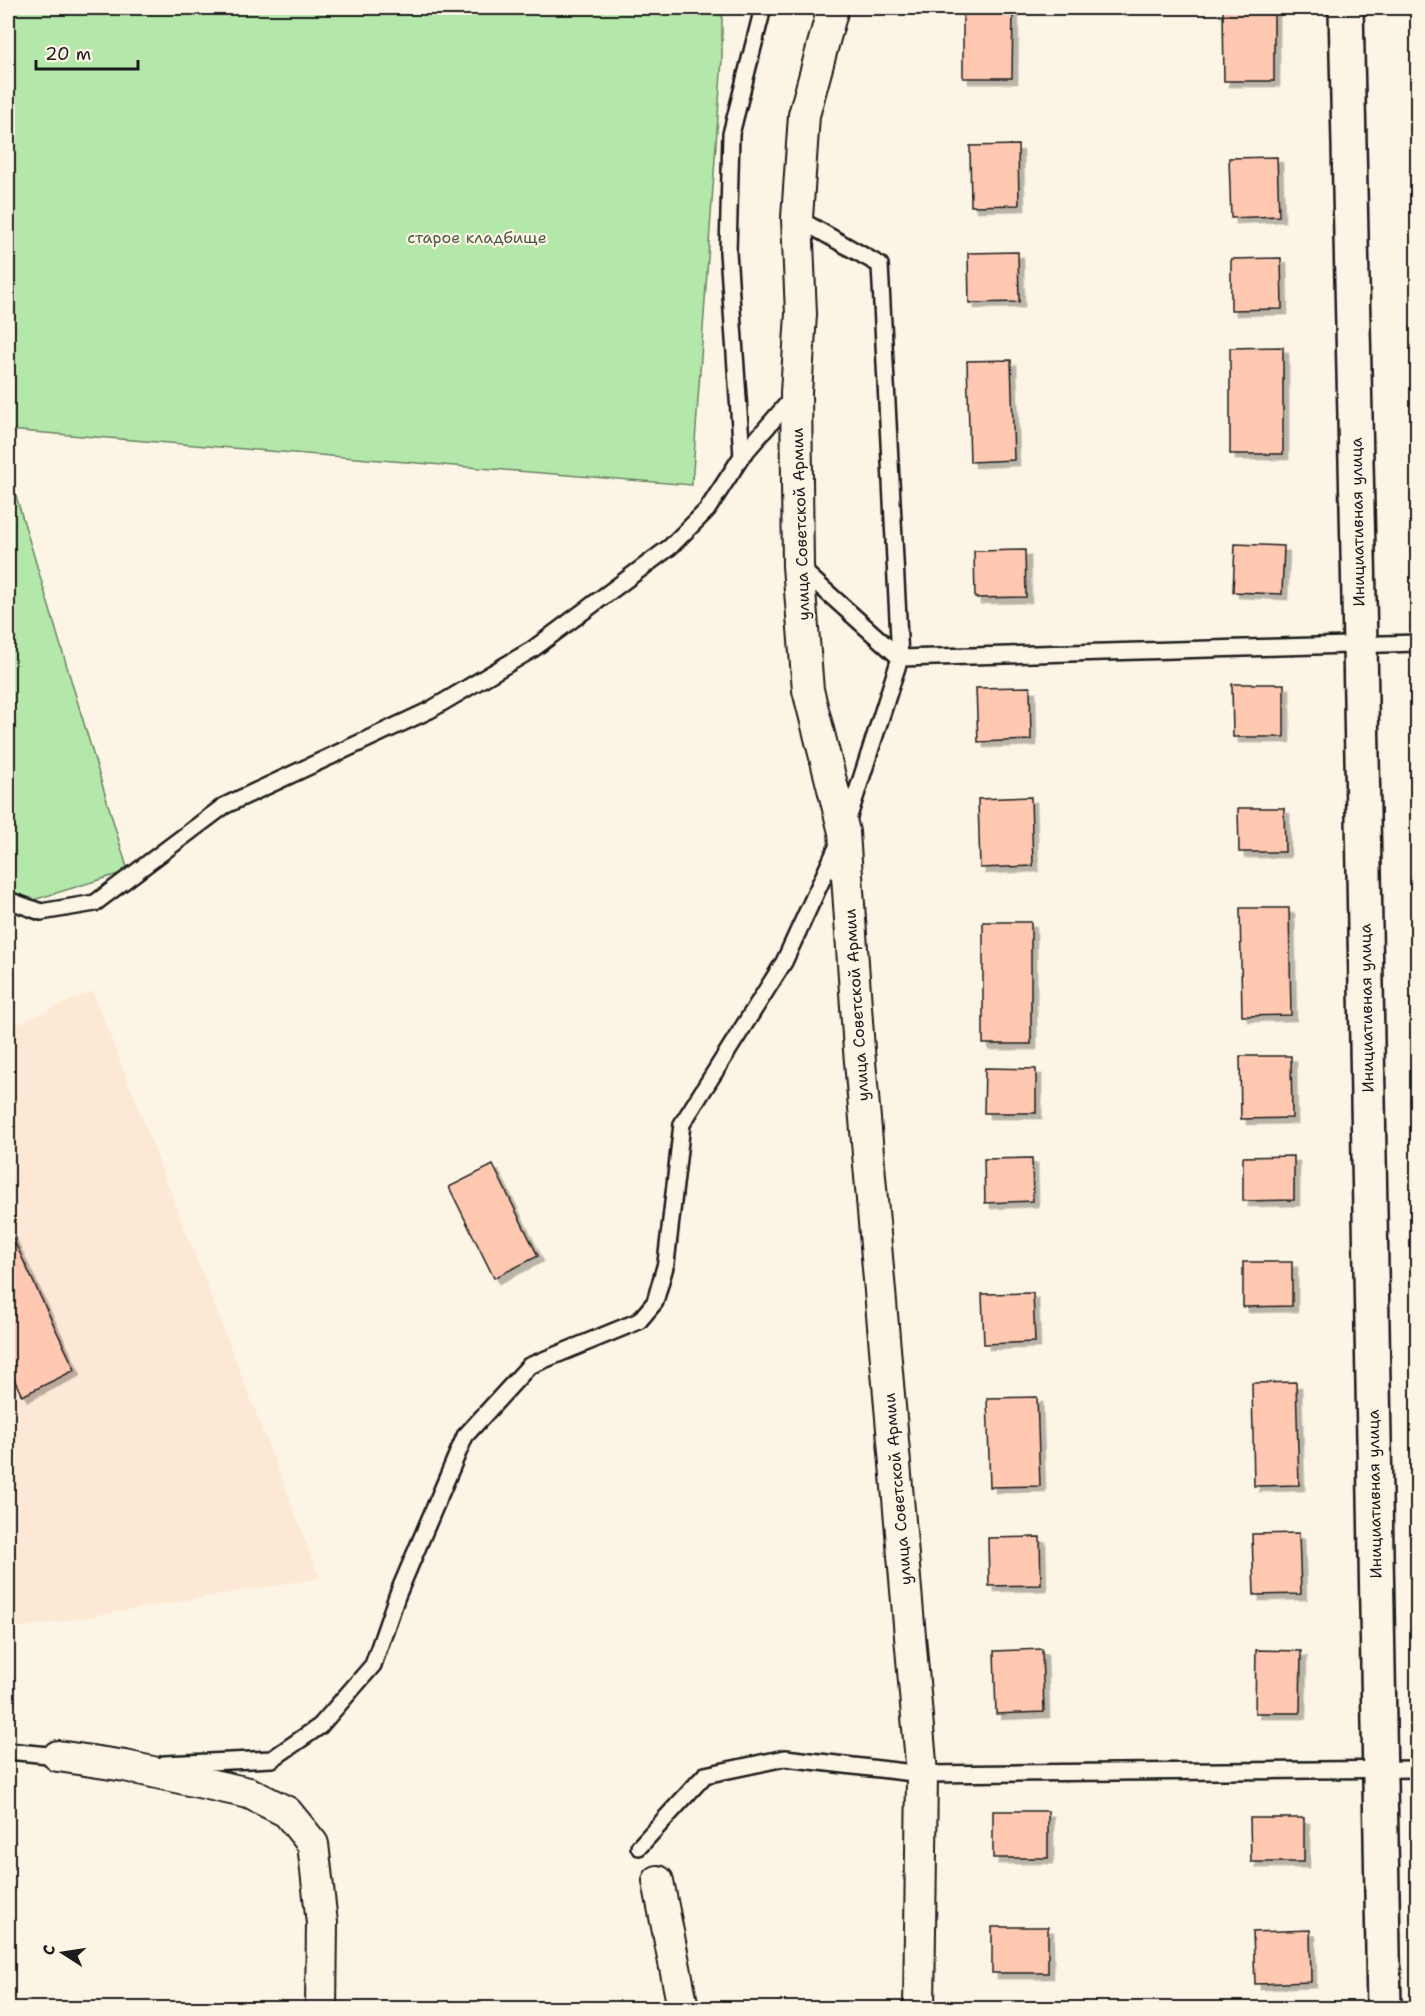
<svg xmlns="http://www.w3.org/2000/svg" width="1425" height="2016" font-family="'Shantell Sans',sans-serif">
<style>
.built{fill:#fde8d5}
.green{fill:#b4e8aa;stroke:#688263;stroke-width:1.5}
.building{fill:#fec8b1;stroke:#1c1c1c;stroke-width:1.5;filter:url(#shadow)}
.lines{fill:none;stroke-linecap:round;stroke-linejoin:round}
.lane-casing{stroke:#1c1c1c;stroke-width:20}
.street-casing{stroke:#1c1c1c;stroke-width:34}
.secondary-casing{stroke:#1c1c1c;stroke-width:38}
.lane{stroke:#fcf5e5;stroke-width:15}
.street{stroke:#fcf5e5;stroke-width:30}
.secondary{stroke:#fcf5e5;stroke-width:33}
.labels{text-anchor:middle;stroke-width:4.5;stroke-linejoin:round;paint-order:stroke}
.park-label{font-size:16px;fill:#4a5947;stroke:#fcf5e5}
.street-label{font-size:16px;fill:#1c1c1c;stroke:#fcf5e5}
</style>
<defs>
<filter id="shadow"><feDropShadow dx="5.5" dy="5.5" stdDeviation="0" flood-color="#0004"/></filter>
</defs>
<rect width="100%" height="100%" fill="#fcf5e5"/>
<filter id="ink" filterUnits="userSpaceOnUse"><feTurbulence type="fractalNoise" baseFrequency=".0167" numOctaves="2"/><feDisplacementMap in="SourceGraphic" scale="12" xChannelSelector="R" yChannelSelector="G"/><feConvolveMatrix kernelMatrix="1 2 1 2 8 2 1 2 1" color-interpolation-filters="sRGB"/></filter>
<g filter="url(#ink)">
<path class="built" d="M93,991L320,1578L8,1630V1028Z"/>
<g class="green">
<path d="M8,8H722V59L692,485L8,430Z"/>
<path d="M8,469L128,871L27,902L8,887Z"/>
</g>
<g class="building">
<path d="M963,8H1013L1012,78H963Z"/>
<path d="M1223,8H1274V81H1224Z"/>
<path d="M1018,145L1019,205L971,206L970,146Z"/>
<path d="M1277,157L1279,216L1231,218L1229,158Z"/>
<path d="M1018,252L1019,302L969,303L968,253Z"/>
<path d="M1281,258L1282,309L1231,310V259Z"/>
<path d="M1283,347V454H1230V348Z"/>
<path d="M1011,360L1014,460L970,462L967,361Z"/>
<path d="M1235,544L1284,546L1282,594L1233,592Z"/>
<path d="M1025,550L1026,597L975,598L974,551Z"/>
<path d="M1232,684H1284V737H1233Z"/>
<path d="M1030,687L1031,740L978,742L976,688Z"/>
<path d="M1031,797L1033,866L980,868L978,799Z"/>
<path d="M1238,808H1284L1285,852H1239Z"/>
<path d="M1240,908H1289L1291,1015L1242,1016Z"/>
<rect x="983" y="922" width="48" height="122"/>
<path d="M1240,1056H1291L1292,1118L1241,1119Z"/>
<path d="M985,1068L1036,1069V1113H984Z"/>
<path d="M1294,1156V1200L1243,1201V1157Z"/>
<path d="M1032,1158L1033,1201L985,1203L984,1159Z"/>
<path d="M493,1165L538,1256L494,1278L449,1187Z"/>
<path d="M8,1228L75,1370L22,1396L8,1366Z"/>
<path d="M1243,1262H1292V1306L1243,1307Z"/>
<path d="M1033,1293L1035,1342L984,1344L982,1294Z"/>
<path d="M1296,1382L1299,1485L1254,1486L1252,1383Z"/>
<path d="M1037,1397L1040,1486L990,1487L987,1398Z"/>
<path d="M1299,1533L1301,1594L1254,1595L1252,1534Z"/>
<path d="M1040,1537L1041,1585L989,1586L988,1538Z"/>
<path d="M1042,1649L1044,1712L996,1714L994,1651Z"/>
<path d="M1256,1650L1301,1651L1300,1713H1255Z"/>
<rect x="993" y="1811" width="55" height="47"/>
<path d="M1250,1818H1304V1862H1251Z"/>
<rect x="992" y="1927" width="56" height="46"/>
<path d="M1310,1930L1311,1982L1255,1984L1253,1932Z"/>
</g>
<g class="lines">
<g class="lane-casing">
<g id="lane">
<path d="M742,456L728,252L731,134L763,8"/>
<path d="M799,567L900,658L1418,643"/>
<path d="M8,900L41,912L95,903L224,806L430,710L533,649L670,547L707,510L742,456L794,396"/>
<path d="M8,1751L58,1756"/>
<path d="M164,1764L272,1759L320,1726L373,1665L397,1596L465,1436L529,1366L639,1321L655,1302L666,1263L682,1124L784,962L844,832L900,658L880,265L797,218"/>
<path d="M639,1847L705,1775L785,1758L922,1774L1418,1769"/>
</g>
</g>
<g class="street-casing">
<g id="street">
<path d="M833,8L804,115L797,218L801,314L796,393L798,566L808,690L844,832L859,1050L922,1774L919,2008"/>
<path d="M58,1756L125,1766L249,1793L287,1812L313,1844L322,1923L321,2008"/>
<path d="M658,1881L683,2008"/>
</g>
</g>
<g class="secondary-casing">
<path id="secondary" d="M1346,8L1360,644L1384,2008"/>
</g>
<use href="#lane" class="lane"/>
<use href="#street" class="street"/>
<use href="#secondary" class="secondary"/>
</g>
</g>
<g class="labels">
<g class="park-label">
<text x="477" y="243">старое кладбище</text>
</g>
<g class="street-label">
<text transform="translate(1357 522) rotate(-91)" y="6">Инициативная улица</text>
<text transform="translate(800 524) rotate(-92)" y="6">улица Советской Армии</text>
<text transform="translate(856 1005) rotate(-94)" y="6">улица Советской Армии</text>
<text transform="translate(1366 1008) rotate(-91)" y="6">Инициативная улица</text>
<text transform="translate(897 1489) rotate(-95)" y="6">улица Советской Армии</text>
<text transform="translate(1374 1494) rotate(-91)" y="6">Инициативная улица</text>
</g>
</g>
<rect width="1425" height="2016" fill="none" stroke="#fcf5e5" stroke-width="30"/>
<rect x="15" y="15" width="1395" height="1986" fill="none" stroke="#1c1c1c" stroke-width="2" filter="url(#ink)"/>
<g transform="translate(63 1953) rotate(282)" stroke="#fcf5e5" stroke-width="4.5" paint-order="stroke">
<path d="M0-4.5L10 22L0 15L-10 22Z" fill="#1c1c1c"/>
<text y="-9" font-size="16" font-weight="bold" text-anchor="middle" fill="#1c1c1c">С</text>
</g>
<path d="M36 60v9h102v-9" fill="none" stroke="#1c1c1c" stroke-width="3"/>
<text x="45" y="60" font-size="18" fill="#1c1c1c" stroke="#fcf5e5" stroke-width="4.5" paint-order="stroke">20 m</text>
</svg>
